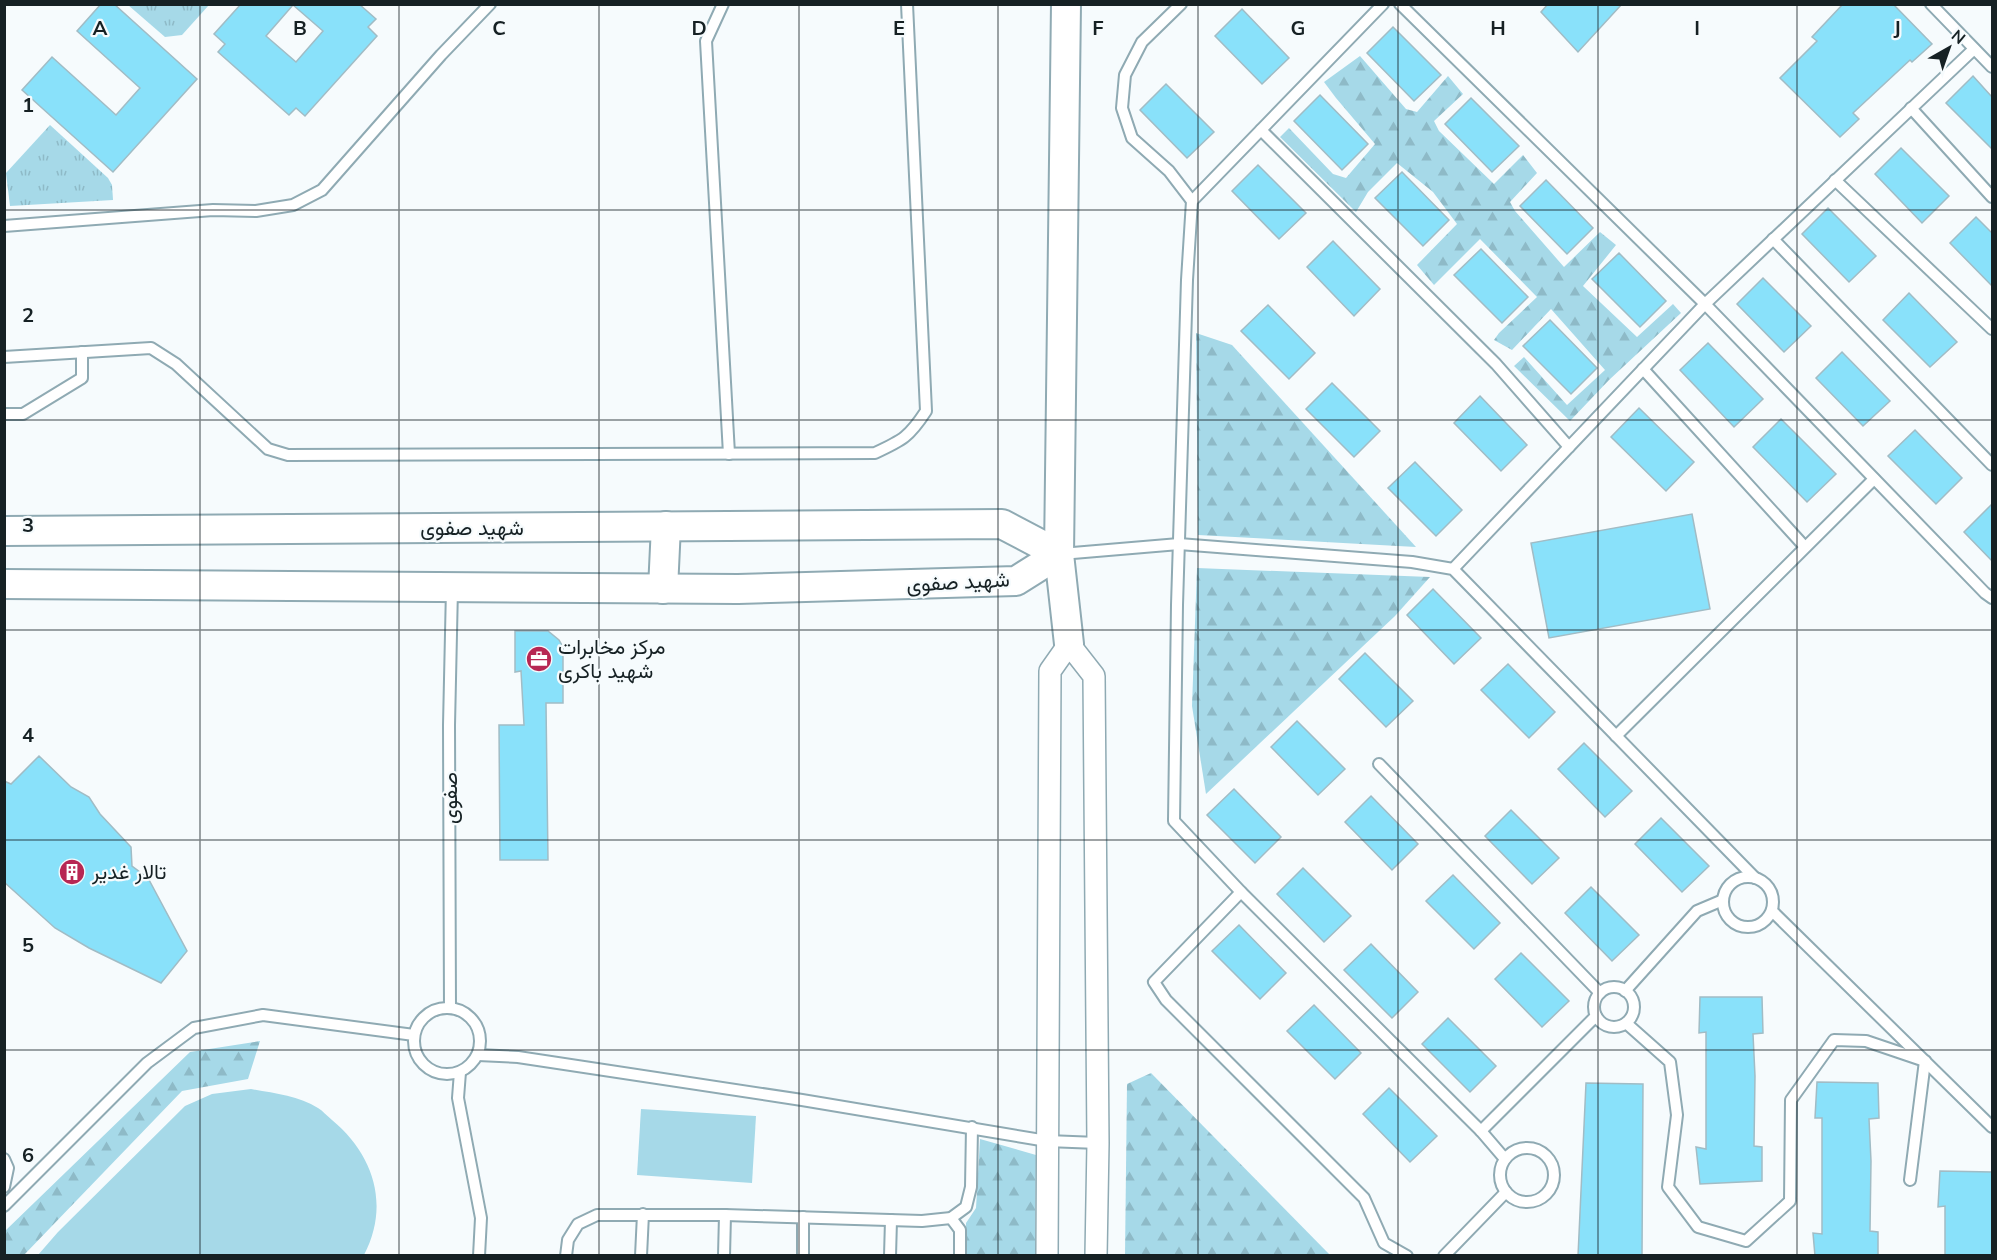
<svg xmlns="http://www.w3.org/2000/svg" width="1997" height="1260" font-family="Mulish,Vazirmatn,sans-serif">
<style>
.grass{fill:url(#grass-tufts)}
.forest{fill:url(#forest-firs)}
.pitch{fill:#a6d9e8}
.building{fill:#89e1fa;stroke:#a1bcc5;stroke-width:1.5;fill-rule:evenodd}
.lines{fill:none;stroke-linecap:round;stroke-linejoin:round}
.lane-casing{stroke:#8faab3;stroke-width:14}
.street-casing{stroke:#8faab3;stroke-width:24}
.secondary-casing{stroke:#8faab3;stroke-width:32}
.lane{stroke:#fff;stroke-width:10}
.street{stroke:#fff;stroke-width:21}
.secondary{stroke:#fff;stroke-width:28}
.grid{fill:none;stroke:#162124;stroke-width:1.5;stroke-opacity:0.55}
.labels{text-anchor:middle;stroke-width:4.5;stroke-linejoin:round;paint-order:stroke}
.street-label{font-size:21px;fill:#162124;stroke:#f6fbfd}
.poi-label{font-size:21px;fill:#162124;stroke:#f6fbfd;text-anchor:start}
.grid-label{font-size:20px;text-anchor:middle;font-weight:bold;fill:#162124;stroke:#f6fbfd;stroke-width:4.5;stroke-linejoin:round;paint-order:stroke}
</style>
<defs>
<pattern id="grass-tufts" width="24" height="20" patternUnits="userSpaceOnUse" patternTransform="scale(1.5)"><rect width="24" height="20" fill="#a6d9e8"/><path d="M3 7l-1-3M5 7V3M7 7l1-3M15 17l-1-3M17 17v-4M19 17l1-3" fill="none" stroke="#8ebac7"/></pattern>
<pattern id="forest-firs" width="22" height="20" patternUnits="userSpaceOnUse" patternTransform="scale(1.5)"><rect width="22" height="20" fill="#a6d9e8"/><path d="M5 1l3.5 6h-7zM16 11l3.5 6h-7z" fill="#8ebac7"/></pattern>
</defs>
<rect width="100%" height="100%" fill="#f6fbfd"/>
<g class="grass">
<path d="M128,5H209L182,35L165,37Z"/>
<path d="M50,125L108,178L112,185L113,200L10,206L6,173Z"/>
</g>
<g class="forest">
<path d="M1360,56L1406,109L1417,112L1448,76L1463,94L1434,121L1439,131L1494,184L1523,155L1537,173L1510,202L1515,211L1564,267L1600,232L1616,245L1583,286L1637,337L1673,304L1681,313L1609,380L1570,421L1514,366L1524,357L1567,405L1605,370L1551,309L1512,350L1494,340L1499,333L1537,297L1480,239L1434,285L1417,265L1457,224L1433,192L1397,163L1368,192L1356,212L1280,137L1289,128L1333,174L1346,178L1375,144L1336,98L1324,82Z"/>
<path d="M1196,333L1232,345L1416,547L1198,535Z"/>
<path d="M1197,568L1430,577L1395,616L1206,794L1192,706Z"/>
<path d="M260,1041L248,1079L182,1091L24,1255H5V1231L190,1052Z"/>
<path d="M1151,1073L1330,1255H1125L1127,1084Z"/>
<path d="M980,1139L1036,1155L1035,1255H966V1223L976,1208Z"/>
</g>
<g class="pitch">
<path d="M251,1089C273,1093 299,1096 318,1108C323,1111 327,1116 332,1120C374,1155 390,1205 364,1255H38L58,1232L185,1106L212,1094Z"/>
<path d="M641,1109L756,1116L752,1183L637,1175Z"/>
</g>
<g class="building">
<path d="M101,4H114L197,79L113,172L22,90L52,57L116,115L140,88L77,31Z"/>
<path d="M241,4H359L376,19L368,27L377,36L305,116L296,108L289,115L218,52L225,44L214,34ZM293,5L323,31L296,62L266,36Z"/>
<path d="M1548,4H1622L1578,52L1541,12Z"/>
<path d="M1843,4H1893L1932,44L1912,62L1910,60L1853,113L1859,119L1840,137L1780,78L1817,41L1812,37Z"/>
<path d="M1242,9L1289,58L1262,84L1215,36Z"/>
<path d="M1393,27L1441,75L1414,101L1367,53Z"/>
<path d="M1973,76L1992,97V149L1946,103Z"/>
<path d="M1166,84L1214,132L1187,158L1140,110Z"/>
<path d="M1320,95L1368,144L1342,170L1294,121Z"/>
<path d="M1471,98L1519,146L1492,172L1445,124Z"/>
<path d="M1901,148L1949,196L1922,223L1875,174Z"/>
<path d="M1258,165L1306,213L1279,239L1232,191Z"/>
<path d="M1402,172L1449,220L1423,246L1375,198Z"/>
<path d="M1546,180L1593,228L1567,254L1520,206Z"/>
<path d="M1828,208L1876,256L1849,282L1802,234Z"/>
<path d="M1976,217L1992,233V286L1950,243Z"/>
<path d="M1333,241L1380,289L1354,316L1307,267Z"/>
<path d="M1481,249L1528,297L1502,323L1454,275Z"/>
<path d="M1619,253L1666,301L1640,327L1592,279Z"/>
<path d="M1763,278L1811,326L1784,352L1737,304Z"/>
<path d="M1909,293L1957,342L1930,367L1883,320Z"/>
<path d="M1268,305L1315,353L1289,379L1241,331Z"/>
<path d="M1550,320L1597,368L1571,394L1523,346Z"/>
<path d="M1708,343L1763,399L1734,427L1680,370Z"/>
<path d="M1842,352L1890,401L1863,426L1816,378Z"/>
<path d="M1332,383L1380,431L1354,457L1306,409Z"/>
<path d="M1480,396L1527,445L1501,471L1454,423Z"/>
<path d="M1639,408L1694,462L1666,491L1611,437Z"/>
<path d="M1781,419L1836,474L1807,502L1753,447Z"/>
<path d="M1915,430L1962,478L1936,504L1888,456Z"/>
<path d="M1415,462L1462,510L1436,536L1388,488Z"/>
<path d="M1992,504V561L1964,532Z"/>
<path d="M1692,514L1710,609L1549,638L1531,543Z"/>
<path d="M1433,589L1481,638L1454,664L1407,615Z"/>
<path d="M515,631H548L559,640L563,647V703H546L548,860H500L499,725H524L521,671L515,672Z"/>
<path d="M1365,653L1413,701L1386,727L1339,679Z"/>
<path d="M1508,664L1555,712L1529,738L1481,690Z"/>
<path d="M1297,721L1345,769L1318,795L1271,747Z"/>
<path d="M1584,743L1632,791L1605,817L1558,769Z"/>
<path d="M39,756L71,787L89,797L100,814L131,847L132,866L148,878L187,951L161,983L89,948L55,928L4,882V781L11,784Z"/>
<path d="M1234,789L1281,837L1255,863L1207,815Z"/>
<path d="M1371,796L1418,844L1392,870L1345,822Z"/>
<path d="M1511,810L1559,858L1532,884L1485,836Z"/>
<path d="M1661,818L1709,866L1682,892L1635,844Z"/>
<path d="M1303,868L1351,916L1324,942L1277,894Z"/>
<path d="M1453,875L1500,923L1474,949L1426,901Z"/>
<path d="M1591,887L1639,935L1612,961L1565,913Z"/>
<path d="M1239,925L1286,973L1260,999L1212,951Z"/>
<path d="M1371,944L1418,992L1392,1018L1344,970Z"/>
<path d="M1521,953L1569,1001L1542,1027L1495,979Z"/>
<path d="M1700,997H1762L1763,1033L1753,1034L1755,1076L1754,1146L1762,1147V1181L1700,1184L1696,1147L1706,1149V1032L1699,1033Z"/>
<path d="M1314,1005L1361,1053L1335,1079L1287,1031Z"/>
<path d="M1448,1018L1496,1066L1470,1092L1422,1044Z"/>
<path d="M1817,1082L1878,1083L1879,1118L1869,1119L1871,1161L1870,1231L1878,1232V1256H1815L1813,1233L1822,1234V1118H1815Z"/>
<path d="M1586,1083L1643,1084L1642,1256H1578Z"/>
<path d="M1389,1088L1437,1136L1410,1162L1363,1114Z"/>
<path d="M1940,1171L1992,1172V1256H1945V1206L1938,1207Z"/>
</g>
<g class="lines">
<g class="lane-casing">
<g id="lane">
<path d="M723,4L706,41L729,454"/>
<path d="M1181,4L1142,42L1125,75L1122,108L1132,138L1169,171L1192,201"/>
<path d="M1383,4L1192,201L1187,280L1177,605L1174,821L1241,892L1481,1131L1505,1159"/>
<path d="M1400,4L1705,304L1453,569"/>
<path d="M1931,4L1992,67"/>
<path d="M1974,49L1705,304L1985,593L1992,598"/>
<path d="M1911,108L1992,197"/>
<path d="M1261,130L1496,364L1569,447"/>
<path d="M1835,180L1992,329"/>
<path d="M4,226L213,210L256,211L293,205L322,190L441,55L490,4"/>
<path d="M1773,239L1992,465"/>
<path d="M4,357L151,348L176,364L268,449L288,455L875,453C903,440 909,437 926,411L907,4"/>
<path d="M1643,369L1805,547"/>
<path d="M4,414H23L82,378V352"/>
<path d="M1061,554L1179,544L1412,562L1453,569L1755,878"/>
<path d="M1616,736L1874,479"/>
<path d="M1379,764L1600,993"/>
<circle cx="1748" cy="902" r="25"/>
<path d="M1241,892L1154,982L1166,1000L1364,1198L1384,1243L1407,1256"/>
<path d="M1772,911L1992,1127"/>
<circle cx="1614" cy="1007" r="20"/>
<path d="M1625,991L1697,911L1723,900"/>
<circle cx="447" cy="1041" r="33"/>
<path d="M450,1008L449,725L452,588"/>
<path d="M1626,1023L1670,1062L1677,1115L1668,1187L1698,1227L1746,1241L1790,1201L1791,1100L1834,1040L1866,1041L1925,1061L1910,1180"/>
<path d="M478,1055L518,1057L802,1100L1047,1141L1098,1143"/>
<path d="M460,1072L458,1098L481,1218L479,1256"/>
<path d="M1481,1131L1596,1016"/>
<circle cx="1527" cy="1175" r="27"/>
<path d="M4,1159L8,1168L4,1187"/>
<path d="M4,1206L147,1063L194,1028L263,1015L414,1035"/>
<path d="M951,1218L960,1230V1256"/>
<path d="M566,1256L568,1240L578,1224L597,1215H725L922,1221L951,1218L966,1207L971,1187L972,1127"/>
<path d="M641,1256L643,1214"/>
<path d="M724,1256L725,1215"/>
<path d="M803,1256V1217"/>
<path d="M890,1256L891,1220"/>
<path d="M1444,1256L1506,1192"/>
</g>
</g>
<g class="street-casing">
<path id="street" d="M1047,1256L1050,671L1069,644L1094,676L1098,1143L1096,1256"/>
</g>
<g class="secondary-casing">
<g id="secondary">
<path d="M1066,4L1059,554L1069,644"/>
<path d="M4,531L1002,524L1059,554L1016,581L738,589L4,584"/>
<path d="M663,589L666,526"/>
</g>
</g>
<use href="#lane" class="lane"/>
<use href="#street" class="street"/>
<use href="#secondary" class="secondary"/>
</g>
<path class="grid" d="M200,4V1256M399,4V1256M599,4V1256M799,4V1256M998,4V1256M1198,4V1256M1398,4V1256M1598,4V1256M1797,4V1256M4,210H1992M4,420H1992M4,630H1992M4,840H1992M4,1050H1992"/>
<defs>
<g id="office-disc" transform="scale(1.35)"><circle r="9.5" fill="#b72753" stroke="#f6fbfd"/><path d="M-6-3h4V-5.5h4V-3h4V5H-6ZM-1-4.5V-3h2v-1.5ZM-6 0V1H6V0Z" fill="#fff"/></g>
<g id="building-disc" transform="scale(1.35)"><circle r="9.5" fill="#b72753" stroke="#f6fbfd"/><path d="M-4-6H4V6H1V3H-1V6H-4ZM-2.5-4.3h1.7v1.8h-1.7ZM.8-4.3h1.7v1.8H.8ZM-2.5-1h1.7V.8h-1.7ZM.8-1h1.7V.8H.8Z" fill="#fff"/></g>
</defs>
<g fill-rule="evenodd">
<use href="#office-disc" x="539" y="659"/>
<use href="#building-disc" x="72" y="872"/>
</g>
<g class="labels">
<g class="street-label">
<text x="472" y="535">شهید صفوی</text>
<text transform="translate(958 582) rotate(-3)" y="7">شهید صفوی</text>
<text transform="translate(450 798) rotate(-90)" y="7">صفوی</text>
</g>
<g class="poi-label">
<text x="558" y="654">مرکز مخابرات<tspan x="558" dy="24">شهید باکری</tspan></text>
<text x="92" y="879">تالار غدیر</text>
</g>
</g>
<g class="grid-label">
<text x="100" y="35">A</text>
<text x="300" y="35">B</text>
<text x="499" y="35">C</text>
<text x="699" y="35">D</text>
<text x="899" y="35">E</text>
<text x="1098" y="35">F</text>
<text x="1298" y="35">G</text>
<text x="1498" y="35">H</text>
<text x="1697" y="35">I</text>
<text x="1897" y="35">J</text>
<text x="28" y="112">1</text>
<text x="28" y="322">2</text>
<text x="28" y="532">3</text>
<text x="28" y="742">4</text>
<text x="28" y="952">5</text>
<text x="28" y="1162">6</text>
</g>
<rect width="1997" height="1260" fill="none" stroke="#162124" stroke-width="12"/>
<g transform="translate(1949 48) rotate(40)" stroke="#f6fbfd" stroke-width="4.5" paint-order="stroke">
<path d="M0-4.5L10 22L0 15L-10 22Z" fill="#162124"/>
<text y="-9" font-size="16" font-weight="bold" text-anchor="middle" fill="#162124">N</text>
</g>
</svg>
